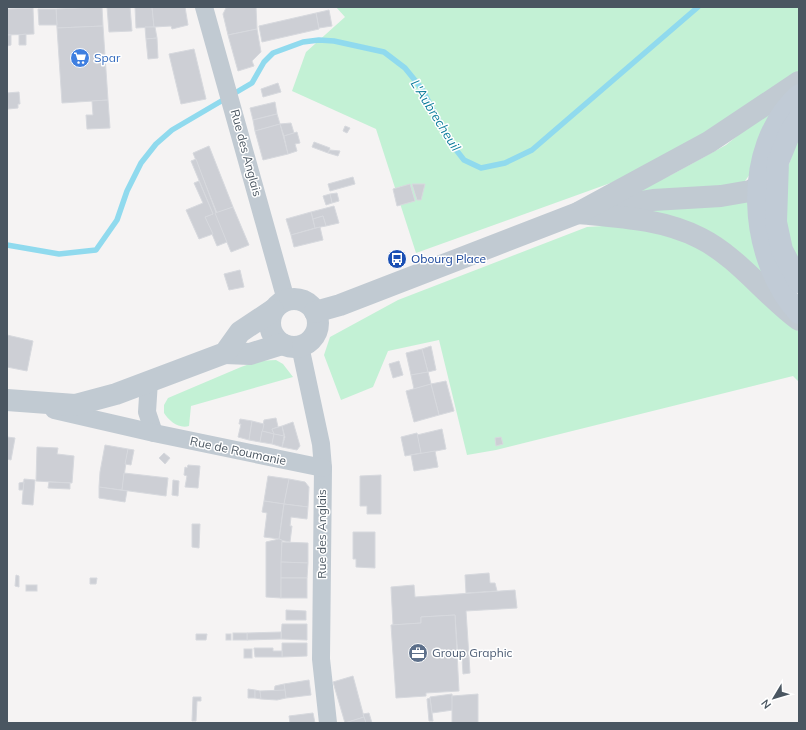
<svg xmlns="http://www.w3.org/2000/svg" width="806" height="730" font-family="Mulish,sans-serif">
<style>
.green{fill:#c3f1d5}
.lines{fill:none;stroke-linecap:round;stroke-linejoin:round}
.stream{stroke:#90daee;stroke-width:5.5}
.building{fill:#cdcfd5;stroke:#d7d9de}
.minor{stroke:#c1cad2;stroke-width:18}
.tertiary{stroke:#c1cad2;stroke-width:22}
.secondary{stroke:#c1cbd6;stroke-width:22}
.labels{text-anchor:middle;stroke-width:3;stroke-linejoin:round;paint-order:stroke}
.shop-label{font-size:12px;fill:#366cbe;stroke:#fff;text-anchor:start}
.street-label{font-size:12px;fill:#4a5661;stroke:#fff}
.transit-label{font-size:12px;fill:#164399;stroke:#fff;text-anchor:start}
.service-label{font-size:12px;fill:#4e5e75;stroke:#fff;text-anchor:start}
.water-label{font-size:13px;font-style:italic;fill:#0c7c9b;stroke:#fff}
</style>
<rect width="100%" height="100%" fill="#f5f3f3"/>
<g class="green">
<path d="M336,7H799V72L733,120L641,172L416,253L376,129L292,91L306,52L345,17Z"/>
<path d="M774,106L752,171L743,184L633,192L671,175L726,145Z"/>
<path d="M799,133V272L787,243L785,177Z"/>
<path d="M749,200L769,280L640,208Z"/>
<path d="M619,225L653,228L703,248L755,290L799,332V382L793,376L496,450L467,455L439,340L388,351L373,387L341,400L324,355L330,337L398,300L587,227Z"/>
<path d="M276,360L283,364L293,377L191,406L189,426C179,429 169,421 164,413V405L168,398L241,367L258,361Z"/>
</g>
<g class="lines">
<path class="stream" d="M7,245L59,254L96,250L117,220L127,191L141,163L156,144L172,130L252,83L264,62L273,53L303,42L319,40L334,41L384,52L405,68L422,89L450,142L464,160L481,168L505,163L532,150L698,7"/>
</g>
<g class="building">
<path d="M102,7L103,26L57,28L56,9Z"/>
<path d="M107,7H130L132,31L109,32Z"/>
<path d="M135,7H152L154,27L136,28Z"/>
<path d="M152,7H185L188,25L172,29L171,26L154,27Z"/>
<path d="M232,7H256L257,29L228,35L223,14L226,8Z"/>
<path d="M33,8L34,34L7,35V9Z"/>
<path d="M38,9H56L57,25H39Z"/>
<path d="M329,10L332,26L319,28L316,13Z"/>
<path d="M316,13L319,29L262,42L259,26Z"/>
<path d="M103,26L108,100L62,103L57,28Z"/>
<path d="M145,27H155L157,38L146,39Z"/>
<path d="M257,29L261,52L252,61L254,66L238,71L228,35Z"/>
<path d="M26,34V45H19V35Z"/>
<path d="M7,35H11V45L7,46Z"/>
<path d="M157,38L158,58L148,59L146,39Z"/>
<path d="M194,49L206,99L181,104L169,54Z"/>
<path d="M278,83L281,92L263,97L261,89Z"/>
<path d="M19,92L20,104H18V108L8,109L7,93Z"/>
<path d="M108,100L110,128L87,129L86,115H93L92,101Z"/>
<path d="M275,102L277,114L253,120L250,108Z"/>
<path d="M277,114L280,124L255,131L253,120Z"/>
<path d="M291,123L294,133L284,136L280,124Z"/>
<path d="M280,124L288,154L263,160L255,131Z"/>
<path d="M345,126L350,128L347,133L343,131Z"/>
<path d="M297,132L300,143L295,144L297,151L288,154L284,136Z"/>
<path d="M314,142L330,148L328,153L312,147Z"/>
<path d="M209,146L233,207L217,213L193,153Z"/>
<path d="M330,150L340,151L338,156L328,153Z"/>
<path d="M196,159L227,242L217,246L205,217L213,214L191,161Z"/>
<path d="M353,177L355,184L330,191L328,184Z"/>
<path d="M199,181L213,214L205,217L213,234L199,239L186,210L203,203L194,183Z"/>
<path d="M410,184L415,201L397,206L393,189Z"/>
<path d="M412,184H425L421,200H417Z"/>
<path d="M337,193L339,201L332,203L330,194Z"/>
<path d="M330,194L332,203L326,205L323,196Z"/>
<path d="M334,206L339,223L326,226L323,216L313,219L311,212Z"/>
<path d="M233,207L249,245L231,252L215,213Z"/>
<path d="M311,212L315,228L291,235L286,219Z"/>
<path d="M323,216L326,226L315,228L313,219Z"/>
<path d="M320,227L323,240L294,247L291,235Z"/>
<path d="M240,270L244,287L229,290L224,274Z"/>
<path d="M7,335L33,341L27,371L7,367Z"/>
<path d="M431,346L436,370L428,372L422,349Z"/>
<path d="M422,349L428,372L411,375L406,353Z"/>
<path d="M399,361L403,375L393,378L389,364Z"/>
<path d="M428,372L431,384L414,389L411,375Z"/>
<path d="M446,381L454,411L439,415L431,384Z"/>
<path d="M431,384L439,415L414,422L406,391Z"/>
<path d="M276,418L278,427L272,429L274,434L262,431L264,420Z"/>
<path d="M240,419L252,421L249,440L238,437L241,424H239Z"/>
<path d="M252,421L264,424L260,442L249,440Z"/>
<path d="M293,422L300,446L297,450L282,447L285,437L282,426Z"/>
<path d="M282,426L284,436L274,434L272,429Z"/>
<path d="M442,429L446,449L421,454L417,435Z"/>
<path d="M262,431L274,434L272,444L260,442Z"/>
<path d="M417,433L421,453L405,456L401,437Z"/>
<path d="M274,434L284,436L282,447L272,444Z"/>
<path d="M7,437L15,438L11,460L7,459Z"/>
<path d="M501,437L503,444L496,446L495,438Z"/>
<path d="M105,445L128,449L122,490L99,487L100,472Z"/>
<path d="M37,447L58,448L57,454L74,456L72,483L36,481Z"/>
<path d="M128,449L134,450L131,465L125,464Z"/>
<path d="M435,451L438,467L414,471L411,455Z"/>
<path d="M164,453L170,458L165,464L159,458Z"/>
<path d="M188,465L200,466L198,488L185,487L187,476L184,475L185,467L187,468Z"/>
<path d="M124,473L168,478L166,496L122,490Z"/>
<path d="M381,475V514H367V506H360V476Z"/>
<path d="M268,476L289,479L284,504L264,501Z"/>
<path d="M24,479L35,480L33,505L22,504Z"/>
<path d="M289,479L305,482L309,487L308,507L284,504Z"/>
<path d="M173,480L179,481L178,496L172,495Z"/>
<path d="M24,482L23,490H19V483Z"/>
<path d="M49,482L70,483V489L48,488Z"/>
<path d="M99,487L127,491L125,502L99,498Z"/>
<path d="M264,501L284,504L279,539L264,537L267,513L262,512Z"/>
<path d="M284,504L308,507L307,519L291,517L290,526H292L290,542L279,540Z"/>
<path d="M192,524H200L199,548L192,547Z"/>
<path d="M353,532H375V568L356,567V559H353Z"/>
<path d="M279,539L282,540L281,598L266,597V542Z"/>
<path d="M282,542L308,543V563L281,562Z"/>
<path d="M281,562L308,563L307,578H281Z"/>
<path d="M489,573L490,583H495L497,591L466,593L465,575Z"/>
<path d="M16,575L19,576V587L15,586Z"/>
<path d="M90,578H97L96,584H90Z"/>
<rect x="281" y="578" width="26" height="20"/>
<rect x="26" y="585" width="11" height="6"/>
<path d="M414,585L415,597L515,590L517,608L466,611L469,657L458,658L455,615L421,617V623L393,625L391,587Z"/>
<path d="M286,610L306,611V620H286Z"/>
<path d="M455,615L459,691L426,693V696L396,698L391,625L421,623V617Z"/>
<path d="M282,624H307V640L281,639Z"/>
<path d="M281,632V639L247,640V633Z"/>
<rect x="233" y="633" width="14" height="7"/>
<path d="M196,634H207L206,640H196Z"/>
<rect x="226" y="634" width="5" height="6"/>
<path d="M282,643H307V656L282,657Z"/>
<path d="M254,648H273V651H282V657H255Z"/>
<rect x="244" y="649" width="8" height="9"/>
<path d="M469,657L470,673L463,674L462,658Z"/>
<path d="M353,676L364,717L345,723L333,682Z"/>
<path d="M309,680L311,695L286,698L284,684Z"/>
<path d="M284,684L285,690L274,692L275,686Z"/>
<path d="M248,689L255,690V698H248Z"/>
<path d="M255,690L260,691L261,699L255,698Z"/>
<path d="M285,690L286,698L277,700L261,699L260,691Z"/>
<path d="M452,694L453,710L432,713L430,697Z"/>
<path d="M478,694V723H452V696Z"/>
<path d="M193,697H201V701H197L196,721H192Z"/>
<path d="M430,698L432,713L433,721H429L427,699Z"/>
<path d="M313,713L315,723H290L289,716Z"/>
<path d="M369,713L372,723H366L363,714Z"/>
<path d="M364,717L366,723H345Z"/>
</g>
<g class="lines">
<g class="minor">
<path d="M204,7L286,300"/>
<path d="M300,346L321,444L323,468L321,659L328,723"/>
<path d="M149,381L147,412L154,433"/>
<path d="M54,410L154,433L323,468"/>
</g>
<g class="tertiary">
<path d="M603,208L653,200L721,196L750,191L759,186L770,173"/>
<path d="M578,213C620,217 663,219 700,238C738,257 765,295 799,320"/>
<circle cx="294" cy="323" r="24"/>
<path d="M315,312L340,305L578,213L709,142L799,82"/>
<path d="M225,353L250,354L282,344"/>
<path d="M7,400L75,405L116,394L225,353L240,332L273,310"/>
</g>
<g class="secondary">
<path d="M799,95C741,148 748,257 799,313"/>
<path d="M799,118L791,130L778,162L776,222L782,250L799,282"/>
</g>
</g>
<defs>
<g id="supermarket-disc" transform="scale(1)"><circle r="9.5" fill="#3f7fe0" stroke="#fff"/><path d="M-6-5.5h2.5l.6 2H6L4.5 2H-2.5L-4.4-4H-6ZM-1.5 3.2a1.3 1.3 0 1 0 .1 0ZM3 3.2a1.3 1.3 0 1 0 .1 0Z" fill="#fff"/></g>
<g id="bus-disc" transform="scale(1)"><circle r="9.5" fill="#1a4fb4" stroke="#fff"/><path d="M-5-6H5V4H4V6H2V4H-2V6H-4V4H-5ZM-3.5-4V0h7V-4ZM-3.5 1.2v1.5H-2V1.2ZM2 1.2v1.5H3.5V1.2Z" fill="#fff"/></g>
<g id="office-disc" transform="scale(1)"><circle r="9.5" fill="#5c6f8a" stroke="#fff"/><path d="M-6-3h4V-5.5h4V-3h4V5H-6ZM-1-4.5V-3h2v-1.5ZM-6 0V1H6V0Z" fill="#fff"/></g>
</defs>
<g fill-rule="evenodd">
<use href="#supermarket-disc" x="80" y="58"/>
<use href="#bus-disc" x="397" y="259"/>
<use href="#office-disc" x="418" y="653"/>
</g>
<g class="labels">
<g class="shop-label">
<text x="94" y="62">Spar</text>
</g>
<g class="street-label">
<text transform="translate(246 153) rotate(75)" y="4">Rue des Anglais</text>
<text transform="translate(238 451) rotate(12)" y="4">Rue de Roumanie</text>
<text transform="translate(322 534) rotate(-90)" y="4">Rue des Anglais</text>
</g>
<g class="transit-label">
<text x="411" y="263">Obourg Place</text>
</g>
<g class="service-label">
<text x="432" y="657">Group Graphic</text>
</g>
<g class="water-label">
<text transform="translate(436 115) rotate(58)" y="5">L'Aubrecheuil</text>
</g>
</g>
<rect width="806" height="730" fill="none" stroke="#4a5661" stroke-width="16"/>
<g transform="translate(774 698) rotate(232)" stroke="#ffffff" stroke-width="3" paint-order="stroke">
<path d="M0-3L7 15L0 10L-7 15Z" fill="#4a5661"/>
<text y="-6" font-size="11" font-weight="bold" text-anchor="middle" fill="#4a5661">N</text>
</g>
</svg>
